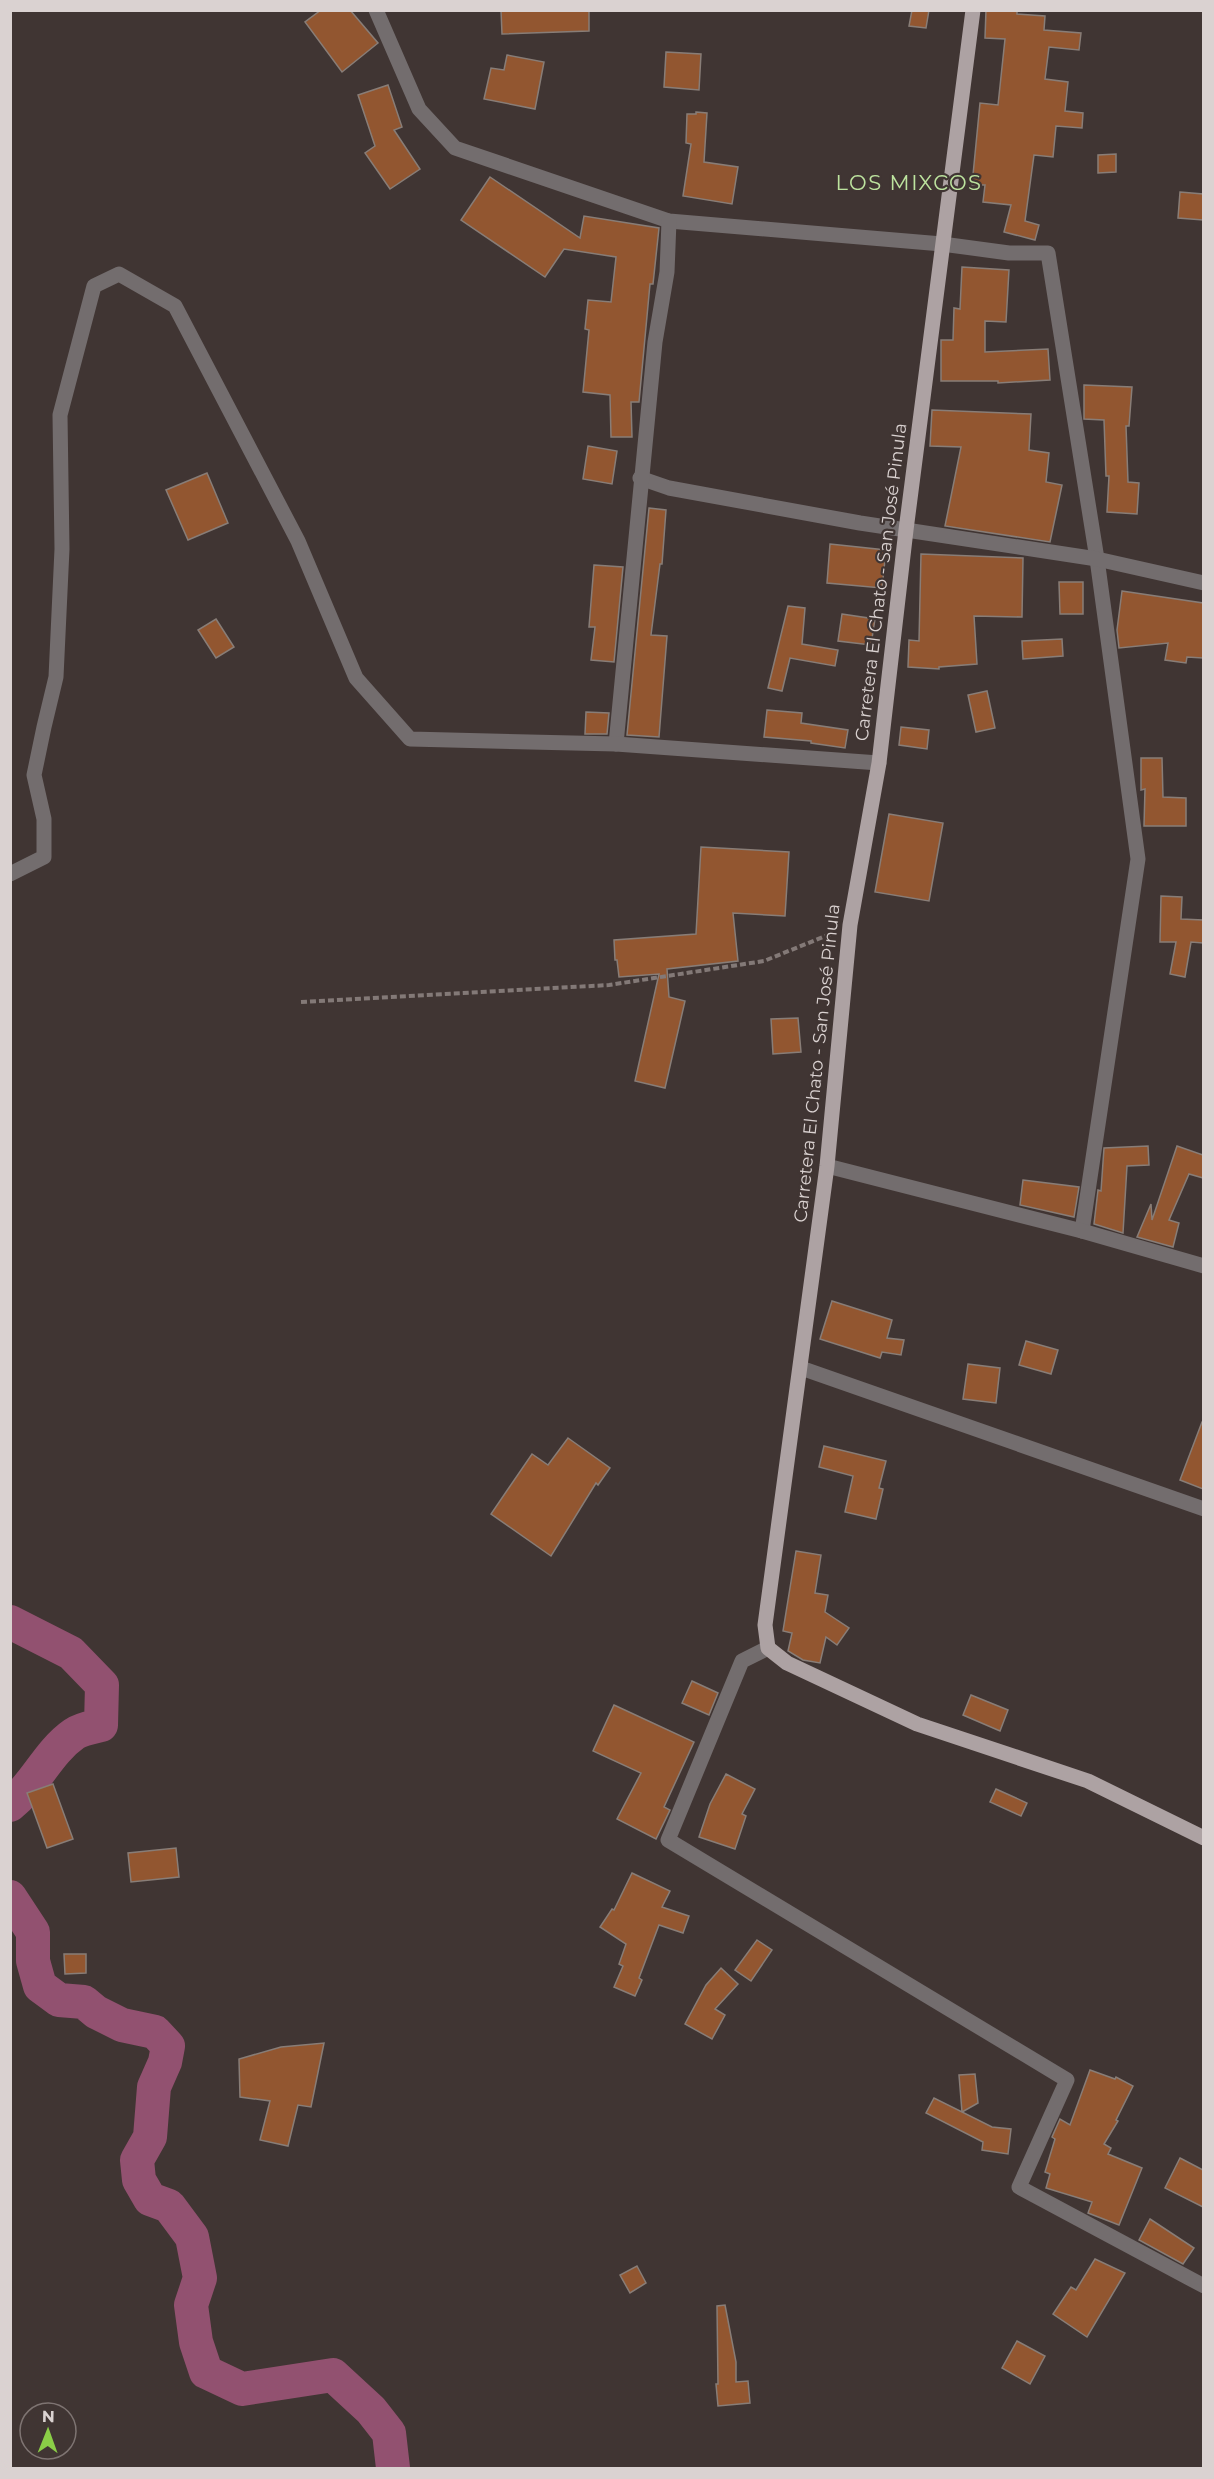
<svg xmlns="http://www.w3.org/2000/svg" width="1214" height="2479" font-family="Montserrat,sans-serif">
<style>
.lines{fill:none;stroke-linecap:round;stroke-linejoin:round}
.river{stroke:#925170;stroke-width:34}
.building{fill:#925630;stroke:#887d77;stroke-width:1.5}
.path{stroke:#837977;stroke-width:4;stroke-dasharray:6 3;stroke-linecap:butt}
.minor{stroke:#736d6e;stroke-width:15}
.major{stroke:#ada2a3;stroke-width:15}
.labels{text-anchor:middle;stroke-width:4.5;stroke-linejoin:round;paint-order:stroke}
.street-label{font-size:18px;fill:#dad2d1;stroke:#403533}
.quarter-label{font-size:21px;letter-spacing:1.5px;fill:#bde49f;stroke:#403533}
</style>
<rect width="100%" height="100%" fill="#403533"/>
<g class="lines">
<g class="river">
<path d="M10,1622L71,1653L102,1685L101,1725C93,1727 81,1729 74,1734C48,1752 35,1785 10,1805"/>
<path d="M10,1897L33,1932V1961L40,1986L59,2000L84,2002L96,2012L122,2025L155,2032L168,2046L165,2062L154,2087L150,2137L137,2160L139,2180L150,2199L169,2206L192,2237L200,2278L191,2305L196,2342L206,2372L242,2389L333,2375L371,2410L389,2433L393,2468"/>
</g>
</g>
<g class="building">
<path d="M321,10H350L378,43L342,72L305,22Z"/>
<path d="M501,10H589V31L502,34Z"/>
<path d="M912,10H929L926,28L909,26Z"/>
<path d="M986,10H1017V14L1045,16L1044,30L1081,33L1079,50L1049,47L1045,79L1068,82L1065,111L1083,113L1082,128L1056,126L1053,157L1034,155L1025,221L1039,225L1035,240L1004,232L1011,205L983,202L985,185H972L980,103L998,105L1005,39L985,38Z"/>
<path d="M666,52L701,54L699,90L664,87Z"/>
<path d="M507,55L544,62L535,109L484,99L491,68L504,70Z"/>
<path d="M388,85L402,127L394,130L420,169L390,189L365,153L375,146L358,95Z"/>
<path d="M696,112L707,113L704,162L738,167L732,204L683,196L691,144L686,143L687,114H696Z"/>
<path d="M1116,154V172L1098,173V155Z"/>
<path d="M490,177L580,238L584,216L659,228L653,284H650L639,402H631L632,437H611L610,395L583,392L589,330L585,329L588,300L611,302L616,257L564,249L545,277L461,220Z"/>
<path d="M1180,192L1203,194V220L1178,218Z"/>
<path d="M962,267L1009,270L1006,322L985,321V352L1048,349L1050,380L998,383V381H941V340H953L954,308L960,309Z"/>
<path d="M1084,385L1132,387L1129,426H1126L1128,482L1139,483L1137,514L1107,512L1109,476H1106L1104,420L1084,419Z"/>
<path d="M932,410L1031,414L1029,450L1049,453L1046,482L1062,485L1050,542L945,526L961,447L930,446Z"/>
<path d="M588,446L617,451L612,484L583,479Z"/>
<path d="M207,473L228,523L188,540L166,490Z"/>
<path d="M649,508L666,510L662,564H660L651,635L667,636L659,737L627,735Z"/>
<path d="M830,544L886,550L882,588L827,583Z"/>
<path d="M921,554L1023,558L1022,617L974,616L977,664L939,667V669L908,667L909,640L919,641Z"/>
<path d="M594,565L623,567L614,662L591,660L595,627H589Z"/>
<path d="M1059,582H1083V614H1060Z"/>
<path d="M1122,591L1203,603V658L1187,657L1186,663L1165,660L1168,643L1119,648L1117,630Z"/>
<path d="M788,606L805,608L802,644L838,650L835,666L790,658L782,691L768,688Z"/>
<path d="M842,614L875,619L871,645L838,641Z"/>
<path d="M216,619L234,647L216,658L198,630Z"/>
<path d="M1062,639L1063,656L1023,659L1022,641Z"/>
<path d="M987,691L995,728L976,732L968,695Z"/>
<path d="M767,710L802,713L801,723L848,730L845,748L811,743V741L764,737Z"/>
<path d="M586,712L609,713L607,734H585Z"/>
<path d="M901,727L929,730L927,749L899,745Z"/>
<path d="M1141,758H1162L1163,797L1186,798V826H1144L1145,789L1141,790Z"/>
<path d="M889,814L943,823L929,901L875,892Z"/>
<path d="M701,847L789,852L785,916L733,913L738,961L667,969L669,997L685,1001L665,1088L635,1081L659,974L619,977L617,960H615L614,940L696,934Z"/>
<path d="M1161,896L1182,897L1181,919L1203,920V943L1191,942L1185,977L1170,974L1176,942H1160Z"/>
<path d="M798,1018L801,1052L773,1054L771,1019Z"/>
<path d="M1148,1146L1149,1165L1127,1166L1123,1233L1094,1224L1098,1190L1101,1191L1104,1148Z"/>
<path d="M1177,1146L1203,1155V1178L1189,1174L1169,1220L1179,1223L1173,1247L1137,1237L1151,1204L1152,1220Z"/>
<path d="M1023,1180L1079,1187L1074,1217L1020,1205Z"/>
<path d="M832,1301L892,1320L887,1338L904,1340L901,1355L882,1352L880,1358L820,1339Z"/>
<path d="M1026,1341L1058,1350L1051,1374L1019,1365Z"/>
<path d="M968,1364L1000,1368L996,1403L963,1399Z"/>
<path d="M1202,1422H1203V1489L1180,1480Z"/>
<path d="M568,1438L610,1468L598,1485L596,1483L551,1556L491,1514L532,1454L548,1465Z"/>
<path d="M824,1446L886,1461L879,1488L883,1489L876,1519L845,1512L853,1476L819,1467Z"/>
<path d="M796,1551L821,1555L815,1593L828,1595L825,1612L849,1628L837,1645L826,1637L820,1663L803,1660L788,1651L792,1633L783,1631Z"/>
<path d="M692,1681L718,1693L709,1715L682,1703Z"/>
<path d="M971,1695L1008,1710L1000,1731L963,1715Z"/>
<path d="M614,1705L694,1742L664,1807L670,1810L656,1839L617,1819L641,1773L593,1751Z"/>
<path d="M726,1774L755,1789L742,1814L746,1816L735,1849L699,1837L710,1804Z"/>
<path d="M53,1784L73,1839L47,1848L27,1793Z"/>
<path d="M996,1789L1027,1803L1021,1816L990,1802Z"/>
<path d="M176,1848L179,1877L131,1882L128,1853Z"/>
<path d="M632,1873L670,1891L662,1907L689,1916L683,1933L659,1925L639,1978L642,1980L635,1996L614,1987L623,1966L619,1964L626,1944L600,1927L612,1909L614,1910Z"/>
<path d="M757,1940L772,1950L751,1981L735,1970Z"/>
<path d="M64,1954H86V1973L65,1974Z"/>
<path d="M721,1968L738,1984L715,2009L725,2015L712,2039L685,2024L706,1985Z"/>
<path d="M324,2043L311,2107L298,2105L288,2146L260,2140L270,2101L240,2097L239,2059L281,2047Z"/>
<path d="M1090,2070L1115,2079L1116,2077L1133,2086L1116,2120L1118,2121L1104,2144L1111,2148L1108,2154L1142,2168L1119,2225L1088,2213L1092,2202L1046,2188L1050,2174L1045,2172L1055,2139L1052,2137L1060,2119L1070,2125Z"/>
<path d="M975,2074L978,2103L962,2112L992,2127L1011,2129L1008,2154L982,2150L983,2142L926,2113L934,2098L962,2112L959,2075Z"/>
<path d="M1180,2158L1203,2170V2207L1165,2188Z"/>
<path d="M1150,2219L1194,2248L1183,2264L1139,2240Z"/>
<path d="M1095,2259L1125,2273L1087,2337L1053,2314L1071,2287L1076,2290Z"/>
<path d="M637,2266L646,2283L630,2293L620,2275Z"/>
<path d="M725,2305L736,2362V2382L748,2381L750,2403L718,2406L716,2384H718L717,2306Z"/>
<path d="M1017,2341L1045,2356L1030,2384L1002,2368Z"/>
</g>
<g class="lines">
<path class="path" d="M301,1002L609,985L764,961L833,933"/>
<g class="minor">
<path d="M376,10L419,109L455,148L669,221L942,244L1009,253H1048L1097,559L1138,859L1082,1231"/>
<path d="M640,478L669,488L860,523L1097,559L1204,583"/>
<path d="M616,744L655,342L667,272L669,221"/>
<path d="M10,874L44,857V819L34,775L44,727L56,677L62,549L60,415L94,286L119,274L175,306L298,541L356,678L410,739L616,744L879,763"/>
<path d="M827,1166L1082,1231L1204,1266"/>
<path d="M801,1368L1204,1509"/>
<path d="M768,1648L742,1661L668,1840L1067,2080L1019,2187L1204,2286"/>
</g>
<path class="major" d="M973,10L906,530L879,763L850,925L827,1166L765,1625L768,1648L787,1663L917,1724L1088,1781L1204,1838"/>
</g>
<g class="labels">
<g class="street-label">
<text transform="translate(881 582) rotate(-83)" y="6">Carretera El Chato - San José Pinula</text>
<text transform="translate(817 1063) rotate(-84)" y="6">Carretera El Chato - San José Pinula</text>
</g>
<g class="quarter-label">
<text x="909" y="190">LOS MIXCOS</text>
</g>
</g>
<rect width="1214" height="2479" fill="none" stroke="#dad2d1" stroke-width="24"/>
<g transform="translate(48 2431) rotate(1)"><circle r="28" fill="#403533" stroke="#7e7472" stroke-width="1.5"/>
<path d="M0-4.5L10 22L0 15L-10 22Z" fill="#8ace47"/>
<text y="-9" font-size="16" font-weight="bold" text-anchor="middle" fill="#dad2d1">N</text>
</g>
</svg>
